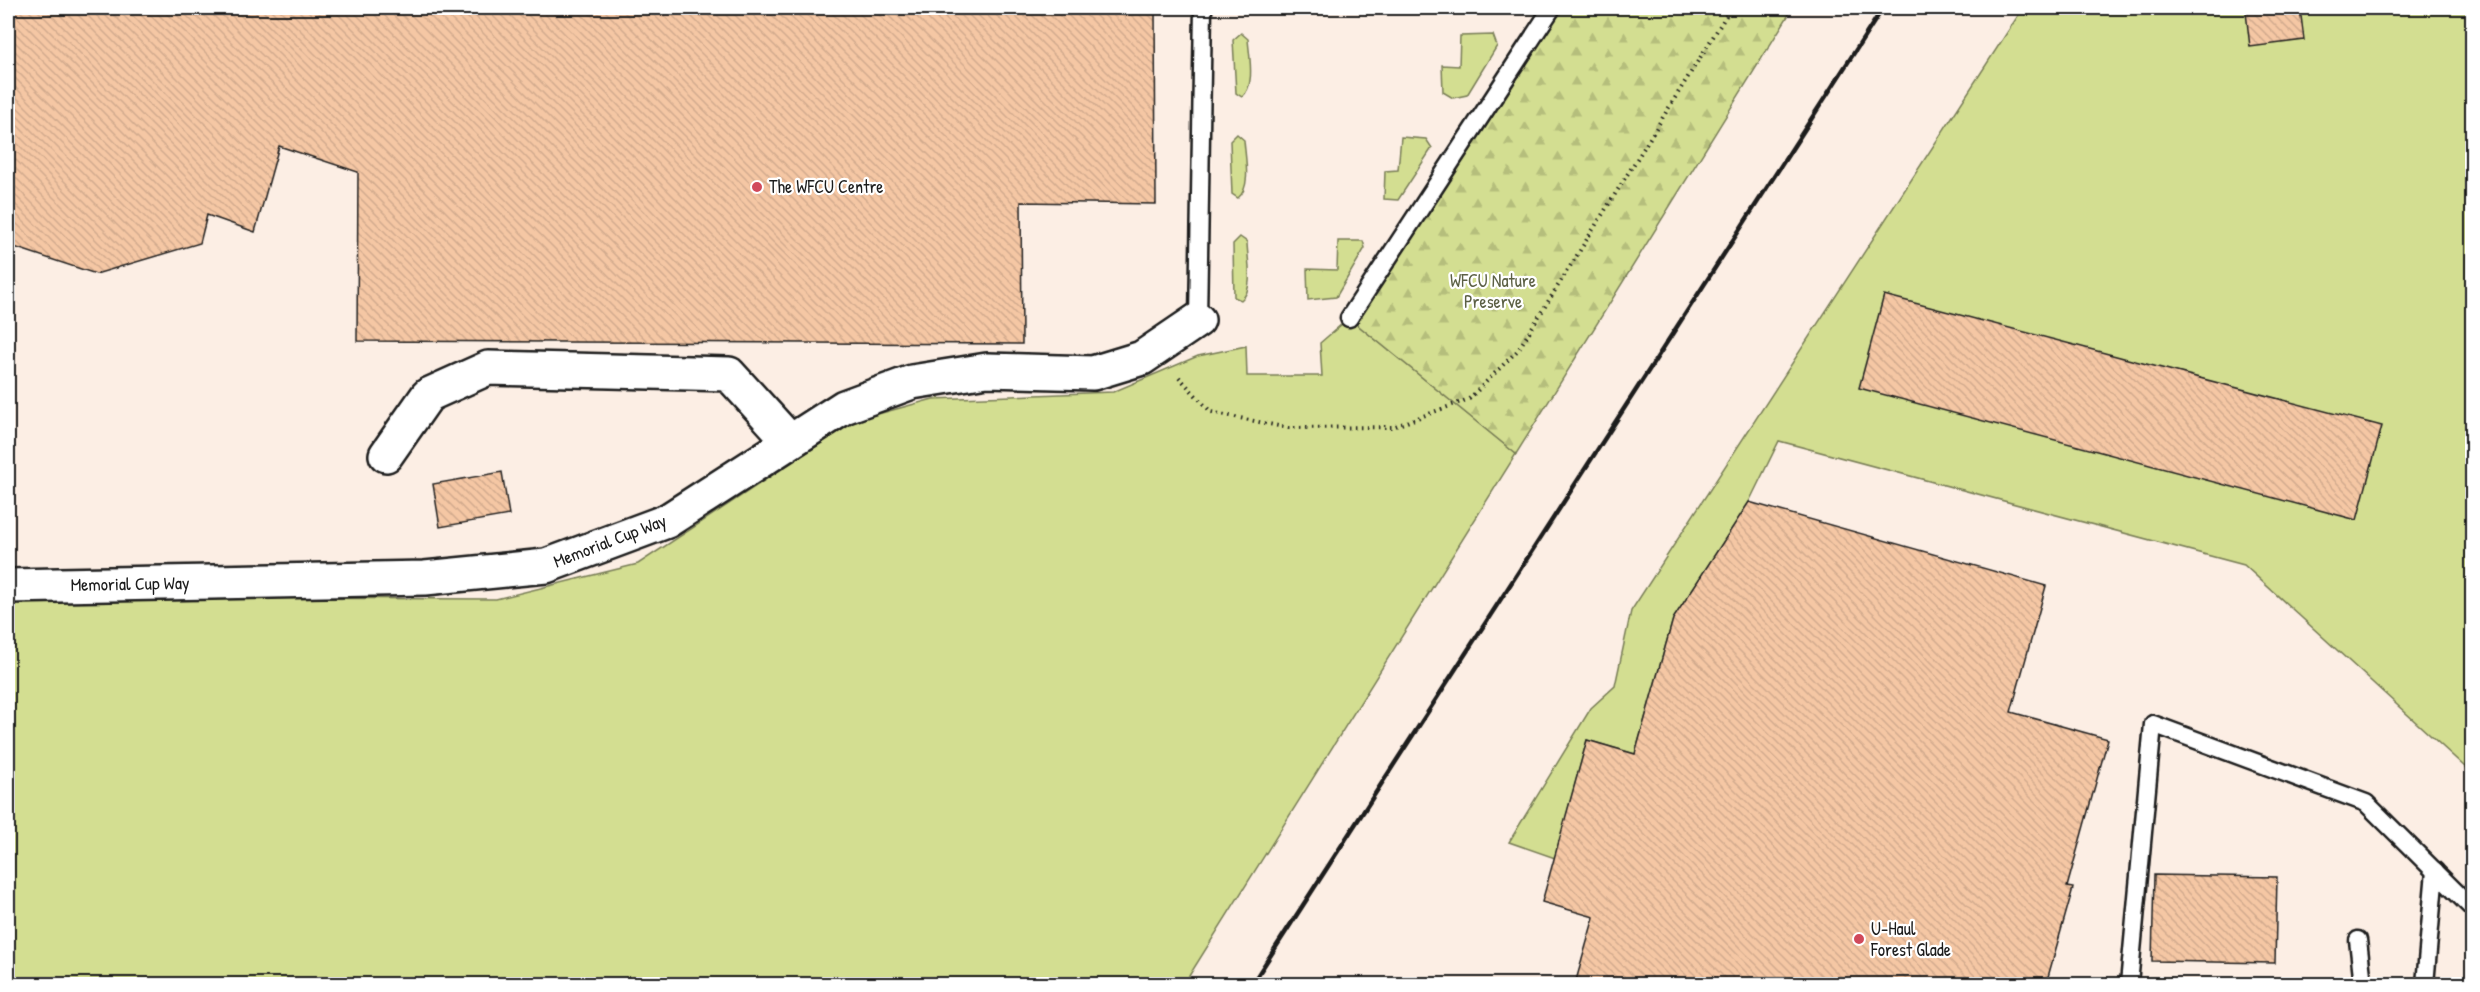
<svg xmlns="http://www.w3.org/2000/svg" width="2480" height="992" font-family="'Patrick Hand',sans-serif">
<style>
.built{fill:#fceee4}
.grass{fill:#d3de91;stroke:#787d56;stroke-width:1.5}
.forest{fill:url(#forest-firs);stroke:#787d56;stroke-width:1.5}
.building{fill:url(#building-back-hatch);stroke:#1c1c1c;stroke-width:1.5}
.lines{fill:none;stroke-linecap:round;stroke-linejoin:round}
.lane-casing{stroke:#1c1c1c;stroke-width:21}
.street-casing{stroke:#1c1c1c;stroke-width:38}
.path{stroke:#1c1c1c;stroke-width:4;stroke-dasharray:1.5 4.5;stroke-linecap:butt}
.lane{stroke:#fff;stroke-width:16}
.street{stroke:#fff;stroke-width:33}
.rail{stroke:#1c1c1c;stroke-width:4.5}
.poi-dot{fill:#d1495b;stroke:#fff;stroke-width:2}
.labels{text-anchor:middle;stroke-width:4.5;stroke-linejoin:round;paint-order:stroke}
.poi-label{font-size:18px;fill:#1c1c1c;stroke:#fff;text-anchor:start}
.park-label{font-size:18px;fill:#5c6045;stroke:#fff}
.street-label{font-size:18px;fill:#1c1c1c;stroke:#fff}
</style>
<defs>
<pattern id="forest-firs" width="22" height="20" patternUnits="userSpaceOnUse" patternTransform="scale(1.5)"><rect width="22" height="20" fill="#d3de91"/><path d="M5 1l3.5 6h-7zM16 11l3.5 6h-7z" fill="#b5be7c"/></pattern>
<pattern id="building-back-hatch" width="6" height="6" patternUnits="userSpaceOnUse" patternTransform="scale(1.5)"><rect width="6" height="6" fill="#f5c7a4"/><path d="M-1 5l2 2M0 0l6 6M5-1l2 2" fill="none" stroke="#d1aa8d"/></pattern>
</defs>
<rect width="100%" height="100%" fill="#fff"/>
<filter id="ink" filterUnits="userSpaceOnUse"><feTurbulence type="fractalNoise" baseFrequency=".0167" numOctaves="2"/><feDisplacementMap in="SourceGraphic" scale="12" xChannelSelector="R" yChannelSelector="G"/><feConvolveMatrix kernelMatrix="1 2 1 2 8 2 1 2 1" color-interpolation-filters="sRGB"/></filter>
<g filter="url(#ink)">
<rect class="built" x="8" y="8" width="2464" height="976"/>
<g class="grass">
<path d="M2023,8H2472V781L2466,768L2244,565L1779,441L1749,502L1673,619L1635,754L1587,740L1555,858L1509,842L1591,708L1615,686L1631,611Z"/>
<path d="M1241,33L1248,39C1249,55 1256,86 1242,97L1236,93L1233,40Z"/>
<path d="M1493,35L1497,46L1467,95L1453,98L1443,92L1442,65L1459,66L1460,36Z"/>
<path d="M1237,134L1244,140C1245,156 1252,187 1238,198L1232,194L1230,141Z"/>
<path d="M1401,137L1426,139L1432,148L1398,200L1384,199L1385,171L1398,170Z"/>
<path d="M1240,237L1247,242C1247,257 1255,290 1241,300L1234,297L1233,244Z"/>
<path d="M1338,241H1363L1365,248L1336,297L1308,300L1307,269L1337,270Z"/>
<path d="M1349,318L1516,454L1184,984H8V597L496,599L638,564L856,420L933,399L1113,392L1198,356L1246,346L1247,376H1322L1320,343Z"/>
</g>
<path class="forest" d="M1552,8H1793L1516,454L1349,318Z"/>
<g class="building">
<path d="M8,8H1155L1156,204L1021,202L1022,344L357,341L358,172L279,146L255,232L207,215L200,243L96,274L8,245Z"/>
<path d="M2258,8H2300L2304,40L2250,47L2246,12L2258,11Z"/>
<path d="M1884,295L2382,426L2357,520L1859,388Z"/>
<path d="M502,472L509,515L440,527L433,484Z"/>
<path d="M1749,502L2046,586L2011,712L2108,739L2067,887L2073,888L2046,984H1575L1594,917L1542,902L1587,740L1635,754L1673,619Z"/>
<path d="M2154,875L2277,877L2275,963L2152,961Z"/>
</g>
<g class="lines">
<g class="lane-casing">
<g id="lane">
<path d="M1349,318L1552,8"/>
<path d="M1198,320L1203,8"/>
<path d="M2358,940L2363,984"/>
<path d="M2129,984L2153,724L2366,803L2472,908"/>
<path d="M2425,984L2435,871"/>
</g>
</g>
<g class="street-casing">
<g id="street">
<path d="M386,455L428,395L488,368L729,374L790,441"/>
<path d="M8,586L425,578L546,566L667,521L844,407L912,382L987,370L1093,373L1142,358L1198,320"/>
</g>
</g>
<path class="path" d="M1179,377L1211,412L1288,428L1393,427L1469,399L1518,350L1731,8"/>
<use href="#lane" class="lane"/>
<use href="#street" class="street"/>
<path class="rail" d="M1252,984L1883,8"/>
</g>
</g>
<g class="poi-dot">
<circle cx="757" cy="187" r="6"/>
<circle cx="1859" cy="939" r="6"/>
</g>
<g class="labels">
<g class="poi-label">
<text x="769" y="193">The WFCU Centre</text>
<text x="1871" y="935">U-Haul<tspan x="1871" dy="21">Forest Glade</tspan></text>
</g>
<g class="park-label">
<text x="1493" y="287">WFCU Nature<tspan x="1493" dy="21">Preserve</tspan></text>
</g>
<g class="street-label">
<text transform="translate(610 541) rotate(-21)" y="6">Memorial Cup Way</text>
<text transform="translate(130 584) rotate(-1)" y="6">Memorial Cup Way</text>
</g>
</g>
<rect width="2480" height="992" fill="none" stroke="#fff" stroke-width="30"/>
<rect x="15" y="15" width="2450" height="962" fill="none" stroke="#1c1c1c" stroke-width="2" filter="url(#ink)"/>
</svg>
